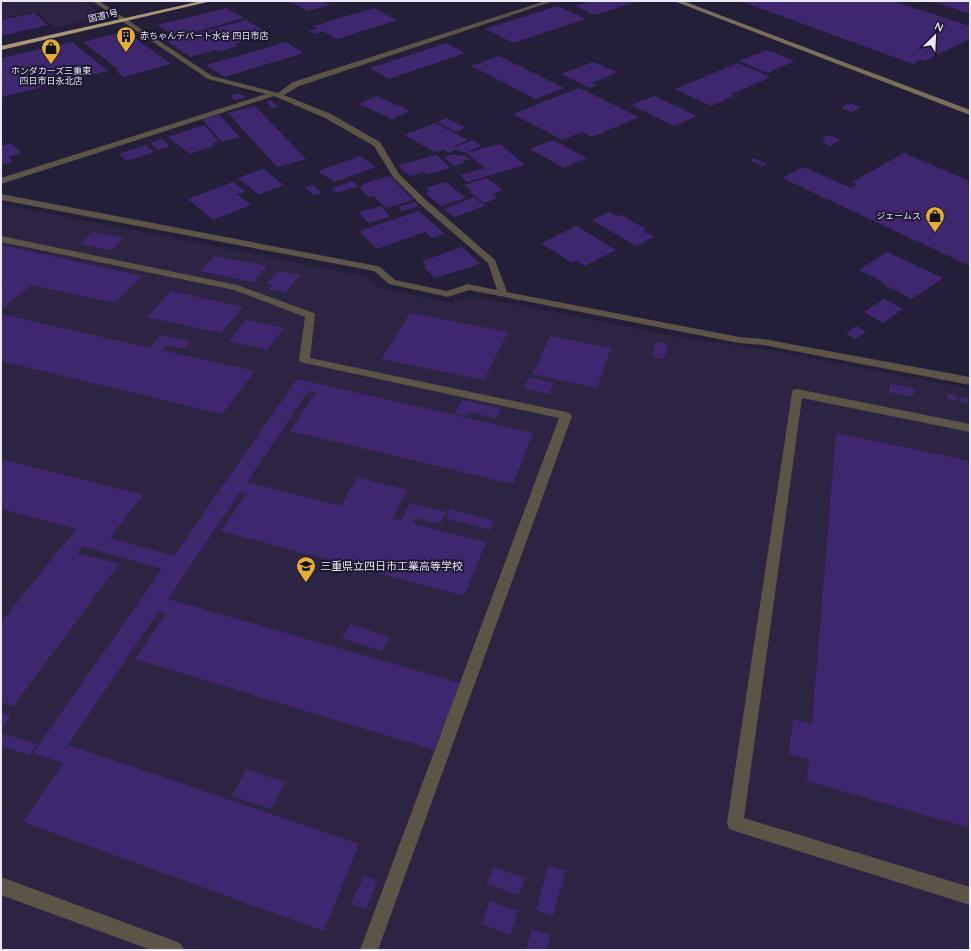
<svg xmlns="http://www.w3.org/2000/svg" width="971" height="951" font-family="Quicksand,'Noto Sans JP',sans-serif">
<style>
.built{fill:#2d2444}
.building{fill:#3f276f}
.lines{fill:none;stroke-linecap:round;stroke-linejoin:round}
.lane{fill:#5b5447;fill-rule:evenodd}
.street{fill:#5b5447;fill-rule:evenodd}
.secondary{fill:#7a6f5b;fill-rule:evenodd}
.highway{fill:#a99778;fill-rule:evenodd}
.labels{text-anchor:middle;stroke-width:3.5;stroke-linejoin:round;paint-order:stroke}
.far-street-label{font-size:9px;fill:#ebe8f9;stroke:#1b142d}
.far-poi-label{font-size:9px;fill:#ebe8f9;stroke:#1b142d;text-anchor:start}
.poi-label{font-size:11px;fill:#ebe8f9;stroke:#1b142d;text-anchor:start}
</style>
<rect width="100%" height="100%" fill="#251e38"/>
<g class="built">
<path d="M1,1H84L103,15L96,19L54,27L37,11L1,19Z"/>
<path d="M1,204L369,277L376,287L450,303L471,296L678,337L771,350L970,389V950H1Z"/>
</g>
<g class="building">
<path d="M289,1H322L330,5L308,11Z"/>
<path d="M592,1L615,2L638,1L595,15L575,6Z"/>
<path d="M740,1H893L970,26V39L924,61L920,60L913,64Z"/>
<path d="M931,1H970V14Z"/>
<path d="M557,6L586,19L513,43L485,29Z"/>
<path d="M226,8L244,18L178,37L157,25Z"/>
<path d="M374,8L397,20L337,39L323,31L315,34L309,31L317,28L313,26Z"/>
<path d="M35,13L47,25L1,36V20Z"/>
<path d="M246,20L270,34L234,44L238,46L218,52L215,50L190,57L167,41Z"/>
<path d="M125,31L171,64L124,77L116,71L119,70L83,42Z"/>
<path d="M72,42L108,71L2,97L1,95V58Z"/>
<path d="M286,42L304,53L224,77L206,65Z"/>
<path d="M446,43L465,53L389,79L370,68Z"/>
<path d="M767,50L795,61L767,73L739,61Z"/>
<path d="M499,56L564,88L536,99L471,66Z"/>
<path d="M593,62L617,72L592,83L597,85L590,88L561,74Z"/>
<path d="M738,63L771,77L731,94L734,96L711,106L675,89Z"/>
<path d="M579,88L639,117L592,137L582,132L562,140L513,114Z"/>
<path d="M239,93L245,97L235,100L230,96Z"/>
<path d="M377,96L410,111L392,119L359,104Z"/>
<path d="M654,96L697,116L674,126L631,105Z"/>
<path d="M271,100L278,107L272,108L266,101Z"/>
<path d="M849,103L860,107L852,112L841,108Z"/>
<path d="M255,106L306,159L277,167L228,113Z"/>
<path d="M219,115L240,137L222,142L202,119Z"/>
<path d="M446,118L465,127L456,132L437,122Z"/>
<path d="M435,123L468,140L454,146L456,147L473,140L481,146L466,153L456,150L449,153L444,150L434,152L405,135Z"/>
<path d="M204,125L218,141L212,143L216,145L190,154L168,137Z"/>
<path d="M828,135L841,140L829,146L822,142L826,140L821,138Z"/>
<path d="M162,139L170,146L159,150L150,143Z"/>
<path d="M553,140L587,158L564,168L530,149Z"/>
<path d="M11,143L21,153L8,157L12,162L1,165V146Z"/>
<path d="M500,144L525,165L467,182L460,175L485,168L467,153Z"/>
<path d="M146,145L154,152L127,161L119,154Z"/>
<path d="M904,153L970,181V266L782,178L803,167L851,188L857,184L852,182Z"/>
<path d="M455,154L457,156L464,155L470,159L462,161L464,163L454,166L444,157Z"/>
<path d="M436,155L451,168L427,174L424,172L410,176L398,165Z"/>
<path d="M360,156L376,167L334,182L318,171Z"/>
<path d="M753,158L767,164L763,166L749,160Z"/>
<path d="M263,169L284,185L259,195L238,178Z"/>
<path d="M390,176L413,200L386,208L373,196L369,197L359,187L363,186L362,184Z"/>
<path d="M487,178L503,190L492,194L498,198L484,203L470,192H473L464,185Z"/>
<path d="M352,181L358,186L337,193L332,188Z"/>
<path d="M233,182L245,191L237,194L251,205L213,220L188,199Z"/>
<path d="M446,182L466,198L441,206L425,193L430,192L426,188Z"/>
<path d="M313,185L322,193L313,195L305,187Z"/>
<path d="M474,197L485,206L454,217L444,209Z"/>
<path d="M415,202L419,206L402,211L398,207Z"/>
<path d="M381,206L390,217L368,223L359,212Z"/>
<path d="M419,211L445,234L432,238L425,232L377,249L359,231Z"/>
<path d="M609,212L618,216L621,215L646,229L643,231L654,237L636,246L592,220Z"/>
<path d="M577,226L606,244L616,250L585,266L576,260L572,263L541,243Z"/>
<path d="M93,232L124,238L111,250L80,244Z"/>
<path d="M1,245L42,254L142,276L115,303L31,285L1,310V288L4,286L1,285Z"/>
<path d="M462,247L480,264L435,278L424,267L426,266L422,261Z"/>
<path d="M887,252L943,278L912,299L881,283L883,282L859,270Z"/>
<path d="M215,256L267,266L254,282L200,271Z"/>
<path d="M278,271L300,275L285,293L269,289L273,285L266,284Z"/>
<path d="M171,291L243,307L221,333L147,317Z"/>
<path d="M884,299L903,309L883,323L864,312Z"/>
<path d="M410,313L508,332L484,380L381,359Z"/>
<path d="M1,314L150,348L161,335L190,341L184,349L166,345L162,350L156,349L255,371L222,414L1,361Z"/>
<path d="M246,320L284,328L267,350L229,341Z"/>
<path d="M856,326L866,332L856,339L846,334Z"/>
<path d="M550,336L611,348L597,388L533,374Z"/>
<path d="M656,342L668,344L664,359L652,357Z"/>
<path d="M529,377L554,383L549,394L524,388Z"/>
<path d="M297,379L533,433L513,484L290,431L316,392L308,391L247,482L341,506L357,477L407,490L392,519L401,521L410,503L446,512L440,524L416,518L413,524L486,542L464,596L221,531L246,494L240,492L168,599L460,683L434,750L135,659L166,613L158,612L68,745L359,844L324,931L23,822L63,763L33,753L162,569L83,546L77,553L119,564L13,706L1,702V622L76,529L1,509V459L143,495L110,538L174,556Z"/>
<path d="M890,384L914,388L913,397L889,392Z"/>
<path d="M947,394L957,396V401L947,399Z"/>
<path d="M959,397L969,398L968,404L959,401Z"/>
<path d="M462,400L501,408L496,418L469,412L467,416L455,414Z"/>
<path d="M836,433L970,461V828L807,781L809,759L789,754L793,719L812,724Z"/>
<path d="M450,509L494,521L490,530L446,518Z"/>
<path d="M350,624L389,637L382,651L342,638Z"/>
<path d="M1,713L11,716L1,729Z"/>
<path d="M1,733L37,744L29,755L1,746Z"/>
<path d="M246,769L285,782L271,809L232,796Z"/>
<path d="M548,866L565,871L553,916L536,910Z"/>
<path d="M493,867L525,878L519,895L487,884Z"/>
<path d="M364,876L377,881L366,909L351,903Z"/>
<path d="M490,901L517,911L510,935L482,924Z"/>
<path d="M532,929L550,935L546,950H526Z"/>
</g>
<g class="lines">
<g class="lane">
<path d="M1,236L237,285L314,313L315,315L310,358L566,412L570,413L572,416L378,950H360L559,418L300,362L299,360L305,317L234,290L1,242Z"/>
<path d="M797,389L970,424V432L802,398L744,818L970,887V905L735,831L729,829L727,823L792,393L793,390Z"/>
<path d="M1,877L175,941L181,944L184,950H151L1,895Z"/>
</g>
<path class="street" d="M92,1H99L212,76L278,93L293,82L545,1H554L299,86L284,95L331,114L380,142L399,174L427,201L495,260L507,292L739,337L763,339L970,377V385L763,345L739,343L469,290L448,297L389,284L374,271L1,200V194L377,266L380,267L395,280L447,291L468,284L497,290L488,263L421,205L393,177L374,146L325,118L274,96L1,184V178L266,94L208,79Z"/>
<path class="secondary" d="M674,1H683L970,110V115Z"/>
<path class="highway" d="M201,1H212L1,50V46Z"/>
</g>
<defs>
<g id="building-pin" transform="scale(1)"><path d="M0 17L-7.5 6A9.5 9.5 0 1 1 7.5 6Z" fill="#e6ad36" stroke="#1b142d"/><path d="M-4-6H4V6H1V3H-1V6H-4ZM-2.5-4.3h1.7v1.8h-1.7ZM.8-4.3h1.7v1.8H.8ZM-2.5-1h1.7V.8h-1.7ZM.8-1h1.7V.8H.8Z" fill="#111"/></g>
<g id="shop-pin" transform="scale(1)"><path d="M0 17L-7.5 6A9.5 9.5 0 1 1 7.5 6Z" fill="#e6ad36" stroke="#1b142d"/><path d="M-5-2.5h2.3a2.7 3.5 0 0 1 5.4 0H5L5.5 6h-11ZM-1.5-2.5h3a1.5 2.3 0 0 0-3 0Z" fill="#111"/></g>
<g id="school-pin" transform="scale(1)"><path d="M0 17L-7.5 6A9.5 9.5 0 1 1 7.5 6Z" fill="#e6ad36" stroke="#1b142d"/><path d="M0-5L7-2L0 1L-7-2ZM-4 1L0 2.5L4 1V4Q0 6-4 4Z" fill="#111"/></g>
</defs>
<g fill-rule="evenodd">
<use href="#building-pin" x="126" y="36"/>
<use href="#shop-pin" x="51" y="48"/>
<use href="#shop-pin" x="935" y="216"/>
<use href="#school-pin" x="306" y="566"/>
</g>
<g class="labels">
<g class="far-street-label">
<text transform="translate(103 16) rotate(-13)" y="3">国道1号</text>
</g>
<g class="far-poi-label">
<text x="140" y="39">赤ちゃんデパート水谷 四日市店</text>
<text x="51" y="74" text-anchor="middle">ホンダカーズ三重東<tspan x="51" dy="10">四日市日永北店</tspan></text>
<text x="921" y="219" text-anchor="end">ジェームス</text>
</g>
<g class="poi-label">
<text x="320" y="570">三重県立四日市工業高等学校</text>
</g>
</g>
<rect width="971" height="951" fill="none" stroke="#ebe8f9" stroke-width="4"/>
<g transform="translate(935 36) rotate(24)" stroke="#1b142d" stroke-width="3" paint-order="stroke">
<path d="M0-3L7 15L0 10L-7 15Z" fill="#ebe8f9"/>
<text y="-6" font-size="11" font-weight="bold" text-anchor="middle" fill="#ebe8f9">N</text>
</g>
</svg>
